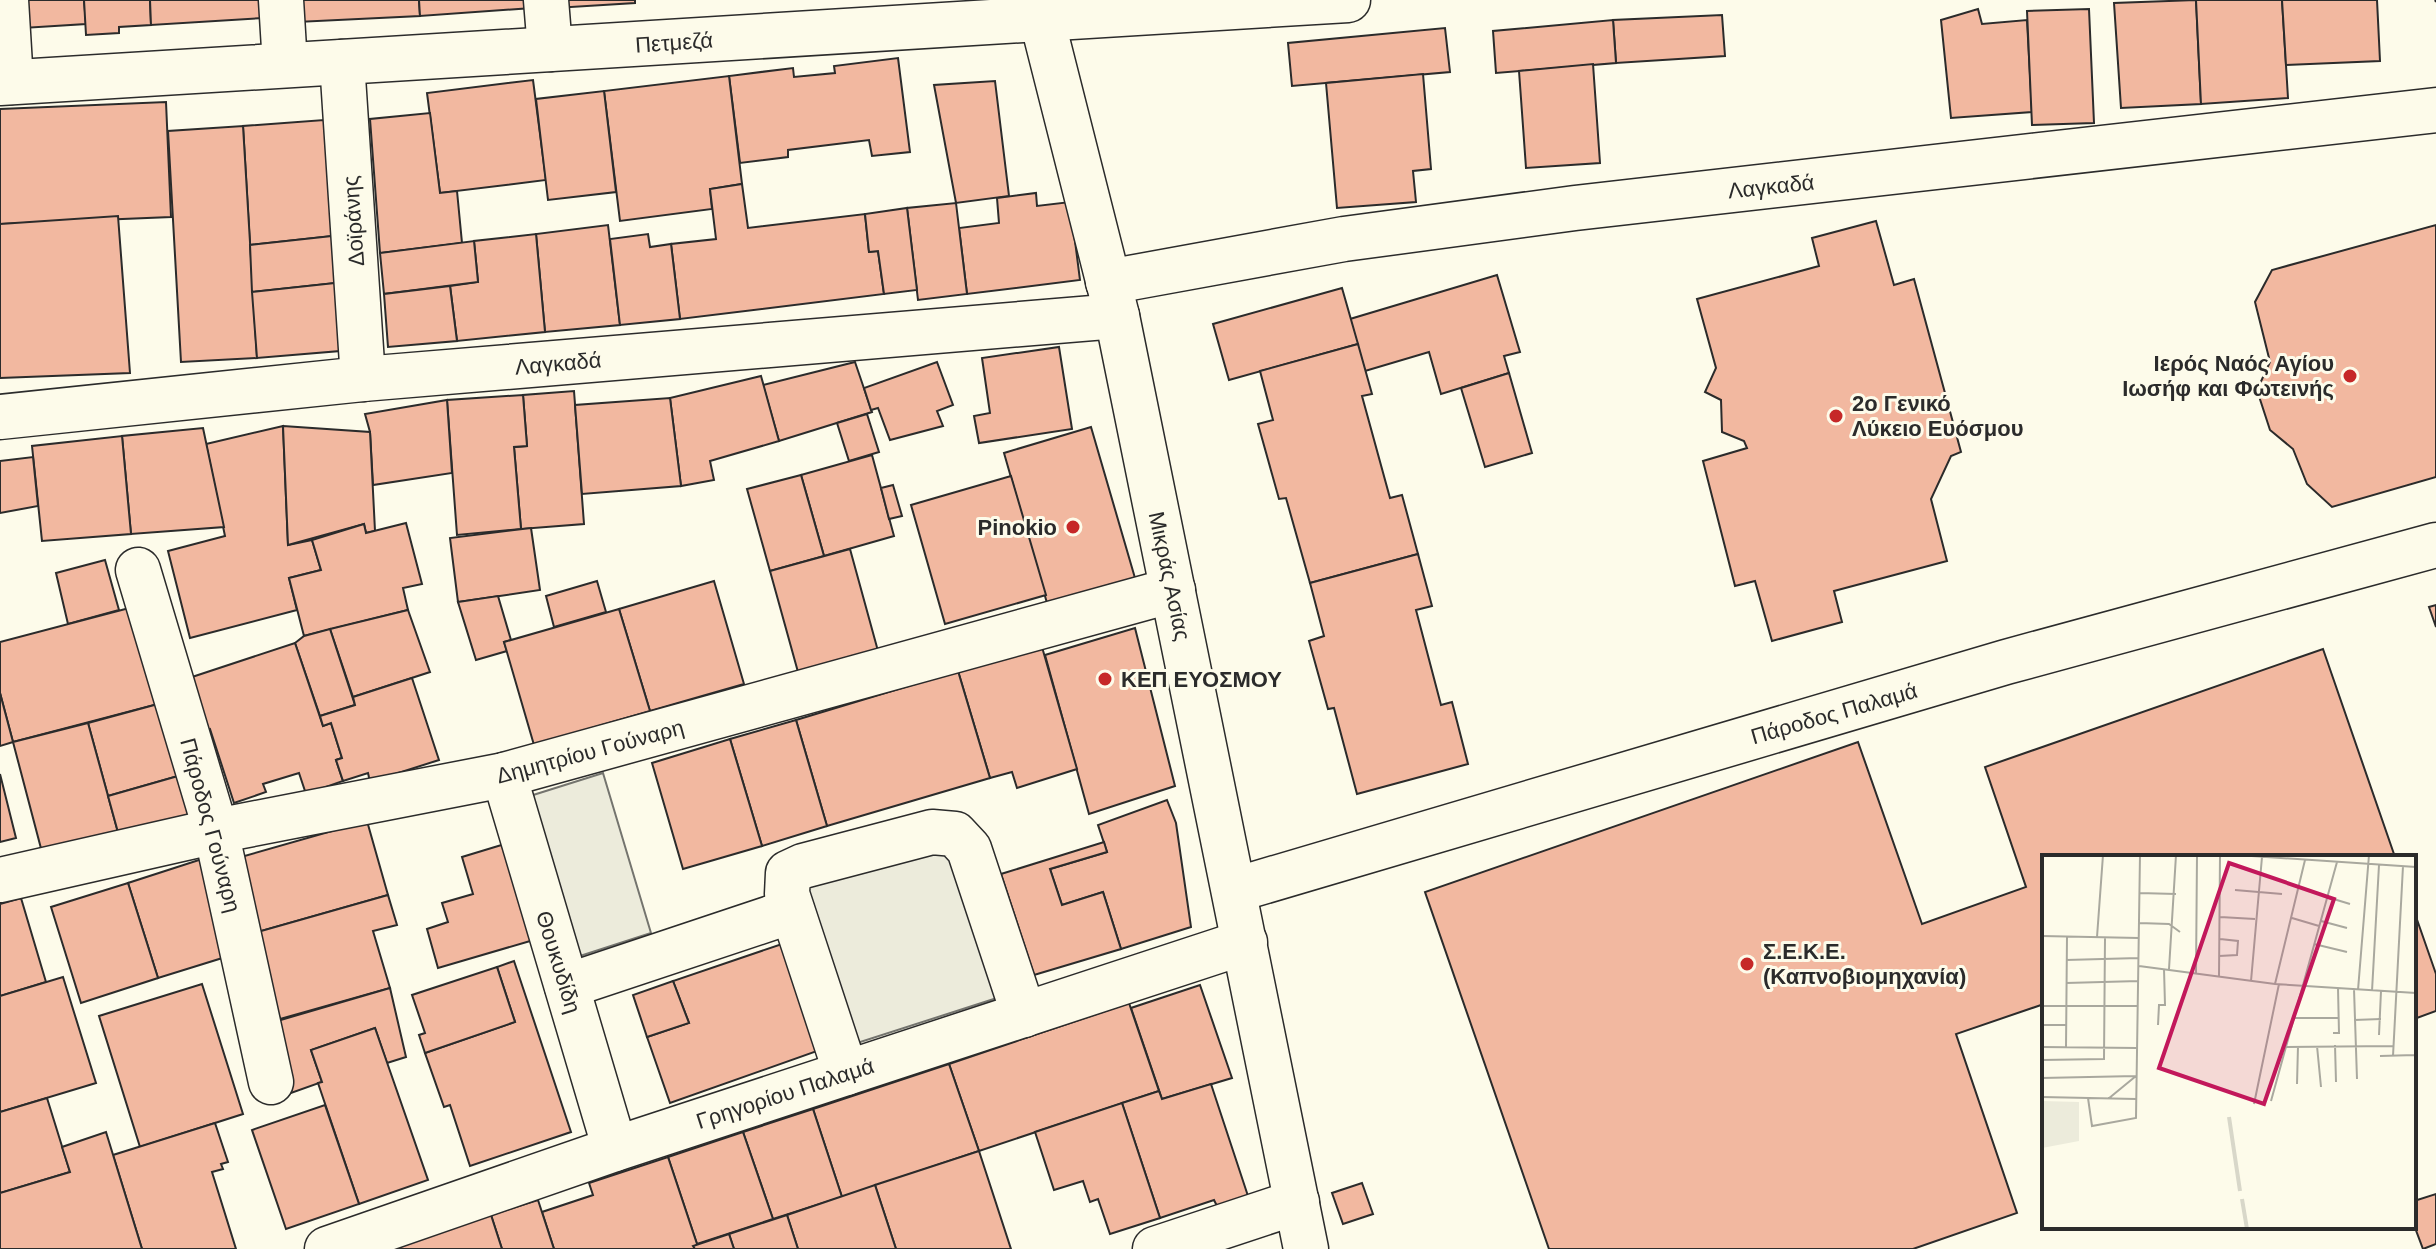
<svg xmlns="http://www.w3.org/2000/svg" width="2436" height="1249" font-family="Helvetica,sans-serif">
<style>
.green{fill:#ecebdb;stroke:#74746e;stroke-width:2}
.building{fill:#f2b8a0;stroke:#2b2b2b;stroke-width:2}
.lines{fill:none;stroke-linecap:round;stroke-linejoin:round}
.minor-casing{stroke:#2b2b2b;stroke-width:47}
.minor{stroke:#fdfbea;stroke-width:44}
.fence{stroke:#2b2b2b;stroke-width:2;stroke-dasharray:10 4;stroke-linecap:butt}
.poi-dot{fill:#c62828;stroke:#fdfbea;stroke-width:3}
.labels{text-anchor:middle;stroke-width:6;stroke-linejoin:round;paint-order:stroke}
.street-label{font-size:22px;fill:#2b2b2b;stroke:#fdfbea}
.poi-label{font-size:22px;font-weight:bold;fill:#2b2b2b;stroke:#fdfbea;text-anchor:start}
.inset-river{fill:none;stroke:#d8d7c9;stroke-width:4}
.inset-road{fill:none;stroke:#a9a89e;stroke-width:2}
.view{fill:#c2185b;fill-opacity:0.15;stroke:#c2185b;stroke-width:4}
.inset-edge{fill:none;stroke:#2b2b2b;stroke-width:4}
</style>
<rect width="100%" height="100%" fill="#fdfbea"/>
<g class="green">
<path d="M603,773L651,933L580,956L530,796Z"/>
<path d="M951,846L1000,997L851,1045L804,889L808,884Z"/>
</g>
<g class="building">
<path d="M21,0H84L86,24L23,28Z"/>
<path d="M84,0H150L151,25L119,27V33L86,35Z"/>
<path d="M150,0H262L263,18L151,25Z"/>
<path d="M296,0H419L420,16L297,22Z"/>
<path d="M419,0H531L532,8L420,16Z"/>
<path d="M555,0H635V3L555,8Z"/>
<path d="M2196,0L2201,104L2121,108L2114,3Z"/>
<path d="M2196,0H2282L2288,98L2201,104Z"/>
<path d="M2282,0H2377L2380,61L2286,65Z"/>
<path d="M1978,9L1982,24L2027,20L2032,112L1951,118L1941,20Z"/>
<path d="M2089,9L2094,123L2032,125L2027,11Z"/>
<path d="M1722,15L1725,56L1616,63L1613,20Z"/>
<path d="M1613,20L1616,63L1496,73L1493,31Z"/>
<path d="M1445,28L1450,72L1292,86L1288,43Z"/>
<path d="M898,58L910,152L872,156L869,140L788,150V157L740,163L729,76L793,68L794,77L835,73L834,66Z"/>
<path d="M1593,64L1600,163L1526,168L1519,71Z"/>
<path d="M1423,74L1431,169L1413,171L1416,202L1337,208L1326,83Z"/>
<path d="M729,76L742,184L710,189L712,209L620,221L604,91Z"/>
<path d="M533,80L546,180L440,193L427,93Z"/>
<path d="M995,81L1009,196L956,203L934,85Z"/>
<path d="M604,91L616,192L548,200L536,99Z"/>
<path d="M166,102L171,217L0,224V109Z"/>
<path d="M430,113L440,193L457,191L462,243L380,253L370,119Z"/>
<path d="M324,120L332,236L250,245L243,126Z"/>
<path d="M243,126L257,358L181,362L168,131Z"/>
<path d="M742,184L748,228L865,214L869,252L878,251L884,294L680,319L671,244L716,239L710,189Z"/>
<path d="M1036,193L1037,206L1070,202L1080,280L967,294L959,228L999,223L997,198Z"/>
<path d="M956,203L967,294L918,300L907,208Z"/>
<path d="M907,208L917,290L884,294L878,251L869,252L865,214Z"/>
<path d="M118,216L130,373L0,378V224Z"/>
<path d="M1876,221L1894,285L1914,279L1961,452L1951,456L1931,499L1947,561L1834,591L1842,622L1772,641L1755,581L1735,586L1703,461L1747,448L1744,441L1722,432L1721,400L1705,392L1716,368L1697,299L1819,266L1812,238Z"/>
<path d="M608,225L620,325L545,332L536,234Z"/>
<path d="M2436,225V477L2332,507L2307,484L2293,449L2270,430L2257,390L2270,362L2255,302L2272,270Z"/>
<path d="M536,234L545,332L457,341L450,286L478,282L474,241Z"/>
<path d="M648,234L650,247L671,244L680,319L620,325L610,239Z"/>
<path d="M332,236L335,283L252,292L250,245Z"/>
<path d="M474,241L478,282L384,294L380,253Z"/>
<path d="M1497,275L1520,352L1504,356L1509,373L1441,394L1429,352L1365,371L1350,319Z"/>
<path d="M335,283L340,351L257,358L252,292Z"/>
<path d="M450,286L457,341L388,347L384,294Z"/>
<path d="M1342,288L1358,344L1229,380L1213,324Z"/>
<path d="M1358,344L1372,394L1362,396L1390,498L1402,495L1418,554L1310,583L1286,498L1279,499L1258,424L1273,420L1260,371Z"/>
<path d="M1059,347L1072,429L979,443L974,416L990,413L982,358Z"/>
<path d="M855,362L872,412L779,441L763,385Z"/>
<path d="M937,362L953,405L937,411L943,426L890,440L878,408L871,410L864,388Z"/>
<path d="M1509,373L1532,453L1485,467L1461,388Z"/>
<path d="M761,376L779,441L710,461L714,480L681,486L670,398Z"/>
<path d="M574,391L584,524L521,529L514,447L527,446L523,395Z"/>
<path d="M523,395L527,446L514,447L521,529L457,535L447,400Z"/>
<path d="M670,398L681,486L582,494L575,405Z"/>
<path d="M447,400L452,473L373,485L370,432L365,414Z"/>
<path d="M867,414L879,452L849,461L837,423Z"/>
<path d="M283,426L288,545L312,540L321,570L289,578L297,610L190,638L168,551L225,536L206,444Z"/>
<path d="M283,426L370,432L375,531L366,533L364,524L288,545Z"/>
<path d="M1091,427L1135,578L1047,603L1004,453Z"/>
<path d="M203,428L224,527L131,534L122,436Z"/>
<path d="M122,436L131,534L42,541L32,446Z"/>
<path d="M872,455L894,536L824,556L801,475Z"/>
<path d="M33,457L38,506L0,513V461Z"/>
<path d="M801,475L824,556L770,571L747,489Z"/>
<path d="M1011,476L1046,595L945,624L911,505Z"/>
<path d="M893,485L902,516L889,519L881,488Z"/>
<path d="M406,523L422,584L403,588L408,610L304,636L289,578L321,570L312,540L364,524L366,533Z"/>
<path d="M531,528L540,590L458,602L450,538Z"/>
<path d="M850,549L878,651L798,672L770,571Z"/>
<path d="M1418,554L1432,606L1416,610L1441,705L1452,702L1468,764L1357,794L1334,708L1328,709L1309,641L1324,636L1310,583Z"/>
<path d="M105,560L119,610L68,624L56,573Z"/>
<path d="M597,581L606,612L554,627L546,596Z"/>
<path d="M714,581L744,684L650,711L619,609Z"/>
<path d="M498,596L511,640L504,642L507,651L476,660L458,602Z"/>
<path d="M2436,605V627L2429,607Z"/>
<path d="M133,607L158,704L13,742L0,693V642Z"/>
<path d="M619,609L650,711L534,745L504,642Z"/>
<path d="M408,610L430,672L353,697L330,629Z"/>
<path d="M1135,628L1175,786L1089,814L1045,655Z"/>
<path d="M330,629L355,705L320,716L295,643L304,636Z"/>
<path d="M295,643L323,726L331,723L342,758L336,760L343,781L306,794L299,773L263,784L266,792L234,803L210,729L196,734L192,677Z"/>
<path d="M1042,647L1077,769L1017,788L1012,772L990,778L958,671Z"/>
<path d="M2323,649L2395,857H2044V1004L1956,1034L2017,1213L1913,1249H1549L1425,892L1858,742L1922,924L2026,887L1985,767Z"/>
<path d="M958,671L990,778L827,826L796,720Z"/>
<path d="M412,678L439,760L370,782L368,773L343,781L336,760L342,758L331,723L323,726L320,716L355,705L353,697Z"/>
<path d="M0,693L13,742L0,746Z"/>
<path d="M158,704L178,776L108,796L88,723Z"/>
<path d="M796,720L827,826L762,846L730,739Z"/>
<path d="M88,723L119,836L43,856L13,742Z"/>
<path d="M730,739L762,846L683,869L652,763Z"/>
<path d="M0,774L16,838L0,842Z"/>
<path d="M178,776L189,817L119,836L108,796Z"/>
<path d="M1167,800L1176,823L1191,927L1121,949L1103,892L1062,905L1050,869L1107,852L1098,825Z"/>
<path d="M367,821L388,895L254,933L234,859Z"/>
<path d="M1104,842L1107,852L1050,869L1062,905L1103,892L1121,949L1034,975L1001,874Z"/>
<path d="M508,843L537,939L438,968L427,929L448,922L442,903L473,894L462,857Z"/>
<path d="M202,859L232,955L158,978L128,883Z"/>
<path d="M128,883L158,978L81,1003L51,907Z"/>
<path d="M388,895L397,925L373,931L390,988L280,1019L254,933Z"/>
<path d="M21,898L46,982L0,996V904Z"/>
<path d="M2414,911L2436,974V1011L2414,1019Z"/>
<path d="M782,944L820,1050L670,1103L647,1037L689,1023L673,981Z"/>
<path d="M514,961L571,1132L470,1166L450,1105L444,1107L425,1053L515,1022L497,967Z"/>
<path d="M497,967L515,1022L425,1053L419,1035L425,1033L412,995Z"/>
<path d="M63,977L96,1083L0,1112V996Z"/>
<path d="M673,981L689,1023L647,1037L633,995Z"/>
<path d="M202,984L243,1114L140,1147L99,1016Z"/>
<path d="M1200,985L1232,1078L1162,1099L1131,1008Z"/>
<path d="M390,988L406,1057L387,1063L375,1028L311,1050L322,1082L291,1093L267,1024Z"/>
<path d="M1129,1003L1159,1091L979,1151L949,1064Z"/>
<path d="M375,1028L428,1180L359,1204L318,1083L322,1082L311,1050Z"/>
<path d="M949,1064L979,1151L842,1197L813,1109Z"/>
<path d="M1211,1084L1248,1196L1217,1206L1214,1200L1160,1218L1122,1103L1159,1091L1162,1099Z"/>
<path d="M47,1098L70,1172L0,1193V1112Z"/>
<path d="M1122,1103L1160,1218L1110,1234L1098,1199L1090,1202L1083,1181L1054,1190L1035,1132Z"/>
<path d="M325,1105L359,1204L286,1229L252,1130Z"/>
<path d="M813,1109L842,1197L773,1219L743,1132Z"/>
<path d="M215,1123L228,1162L221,1164L223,1169L212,1172L236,1249H142L113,1155Z"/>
<path d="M106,1132L142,1249H0V1193L70,1172L62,1147Z"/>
<path d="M743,1132L773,1219L697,1244L668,1157Z"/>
<path d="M979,1151L1011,1249H896L875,1185Z"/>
<path d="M668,1157L697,1244L695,1249H554L542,1212L593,1195L589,1183Z"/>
<path d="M1362,1183L1373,1214L1343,1224L1332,1193Z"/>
<path d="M875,1185L896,1249H798L787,1215Z"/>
<path d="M2436,1194V1244L2423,1249L2414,1225V1201Z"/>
<path d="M538,1200L554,1249H502L491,1215Z"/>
<path d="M491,1215L502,1249H400L398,1244Z"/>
<path d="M787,1215L798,1249H734L729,1234Z"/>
<path d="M729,1234L734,1249H695L693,1246Z"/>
</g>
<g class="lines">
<g class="minor-casing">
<g id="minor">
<path d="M6,0L11,82"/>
<path d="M281,0L285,65"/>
<path d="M546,0L550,49"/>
<path d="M1037,0L1117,316L1306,1249"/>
<path d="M342,62L363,379"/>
<path d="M0,83L1348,0"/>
<path d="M1108,282L1344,239L1575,208L2436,110"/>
<path d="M0,417L363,379L1117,316"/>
<path d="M138,570L216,831L271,1082"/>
<path d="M504,775L615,1149"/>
<path d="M0,880L216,831L504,775L1173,590"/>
<path d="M1235,890L2006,662L2436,545"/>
<path d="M567,986L792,911"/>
<path d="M846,1073L787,894L788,873L803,866L932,832L955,834L969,849L1024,1015"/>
<path d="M327,1249L615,1149L1245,942"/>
<path d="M1155,1249L1297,1202"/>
</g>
</g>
<use href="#minor" class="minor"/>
<path class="fence" d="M2435,0L2436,2"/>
</g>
<g class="poi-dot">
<circle cx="2350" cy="376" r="8"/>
<circle cx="1836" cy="416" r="8"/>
<circle cx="1073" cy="527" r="8"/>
<circle cx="1105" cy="679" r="8"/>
<circle cx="1747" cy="964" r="8"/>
</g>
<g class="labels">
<g class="street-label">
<text transform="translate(674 42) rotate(-4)" y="8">Πετμεζά</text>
<text transform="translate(1771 186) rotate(-6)" y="8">Λαγκαδά</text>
<text transform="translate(353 221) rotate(-94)" y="8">Δοϊράνης</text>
<text transform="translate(558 363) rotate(-5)" y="8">Λαγκαδά</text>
<text transform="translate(1170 576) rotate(78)" y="8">Μικράς Ασίας</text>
<text transform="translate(1834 713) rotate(-16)" y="8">Πάροδος Παλαμά</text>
<text transform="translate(590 751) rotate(-15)" y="8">Δημητρίου Γούναρη</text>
<text transform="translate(211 825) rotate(75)" y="8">Πάροδος Γούναρη</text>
<text transform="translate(559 962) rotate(73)" y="8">Θουκυδίδη</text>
<text transform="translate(785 1093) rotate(-18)" y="8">Γρηγορίου Παλαμά</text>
</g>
<g class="poi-label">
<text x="2334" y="371" text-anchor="end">Ιερός Ναός Αγίου<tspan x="2334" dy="25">Ιωσήφ και Φωτεινής</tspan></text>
<text x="1852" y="411">2ο Γενικό<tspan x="1852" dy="25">Λύκειο Ευόσμου</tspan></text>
<text x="1057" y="535" text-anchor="end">Pinokio</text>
<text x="1121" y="687">ΚΕΠ ΕΥΟΣΜΟΥ</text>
<text x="1763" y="959">Σ.Ε.Κ.Ε.<tspan x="1763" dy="25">(Καπνοβιομηχανία)</tspan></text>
</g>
</g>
<g transform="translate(2042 855)">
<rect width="374" height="374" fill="#fdfbea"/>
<path d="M0,246L37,247V286L0,293Z" fill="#ecebdb"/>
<path class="inset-river" d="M187,262L198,336M200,344L205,374"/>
<path class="inset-road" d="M195,0L374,12M193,35L240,39M374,36V94M97,38L134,39M285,42L308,49M178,62L213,64M250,63L277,71M279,66L305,73M97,68L127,69L138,77M0,81L97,83M55,82L61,0M272,89L305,97M177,101L195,100L196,86L178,84M24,105L97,103M97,111L233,129L374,138M127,114L134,0M154,118L155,0M177,121L178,0M209,126L220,2M24,128L97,126M233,129L263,5M312,134L315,224M316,135L327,0M330,136L337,10M0,151H96M252,163H296M312,165L339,164M0,170H25M116,170L117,150H123L122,114M291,178H297L296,133M337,180L339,136M293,190L294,227M275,191L279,232M0,192L95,193M244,192L351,191M24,193L25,81M338,201L373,200M351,201L361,11M0,205L62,204L63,83M373,217L374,139M0,223L94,221M255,229L256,191M0,242L94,244M46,243L50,271L94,263L98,0M66,244L94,221M229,246L295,7M212,249L237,129"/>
<path class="view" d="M187,8L292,44L222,249L117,213Z"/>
<rect width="374" height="374" class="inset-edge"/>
</g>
</svg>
